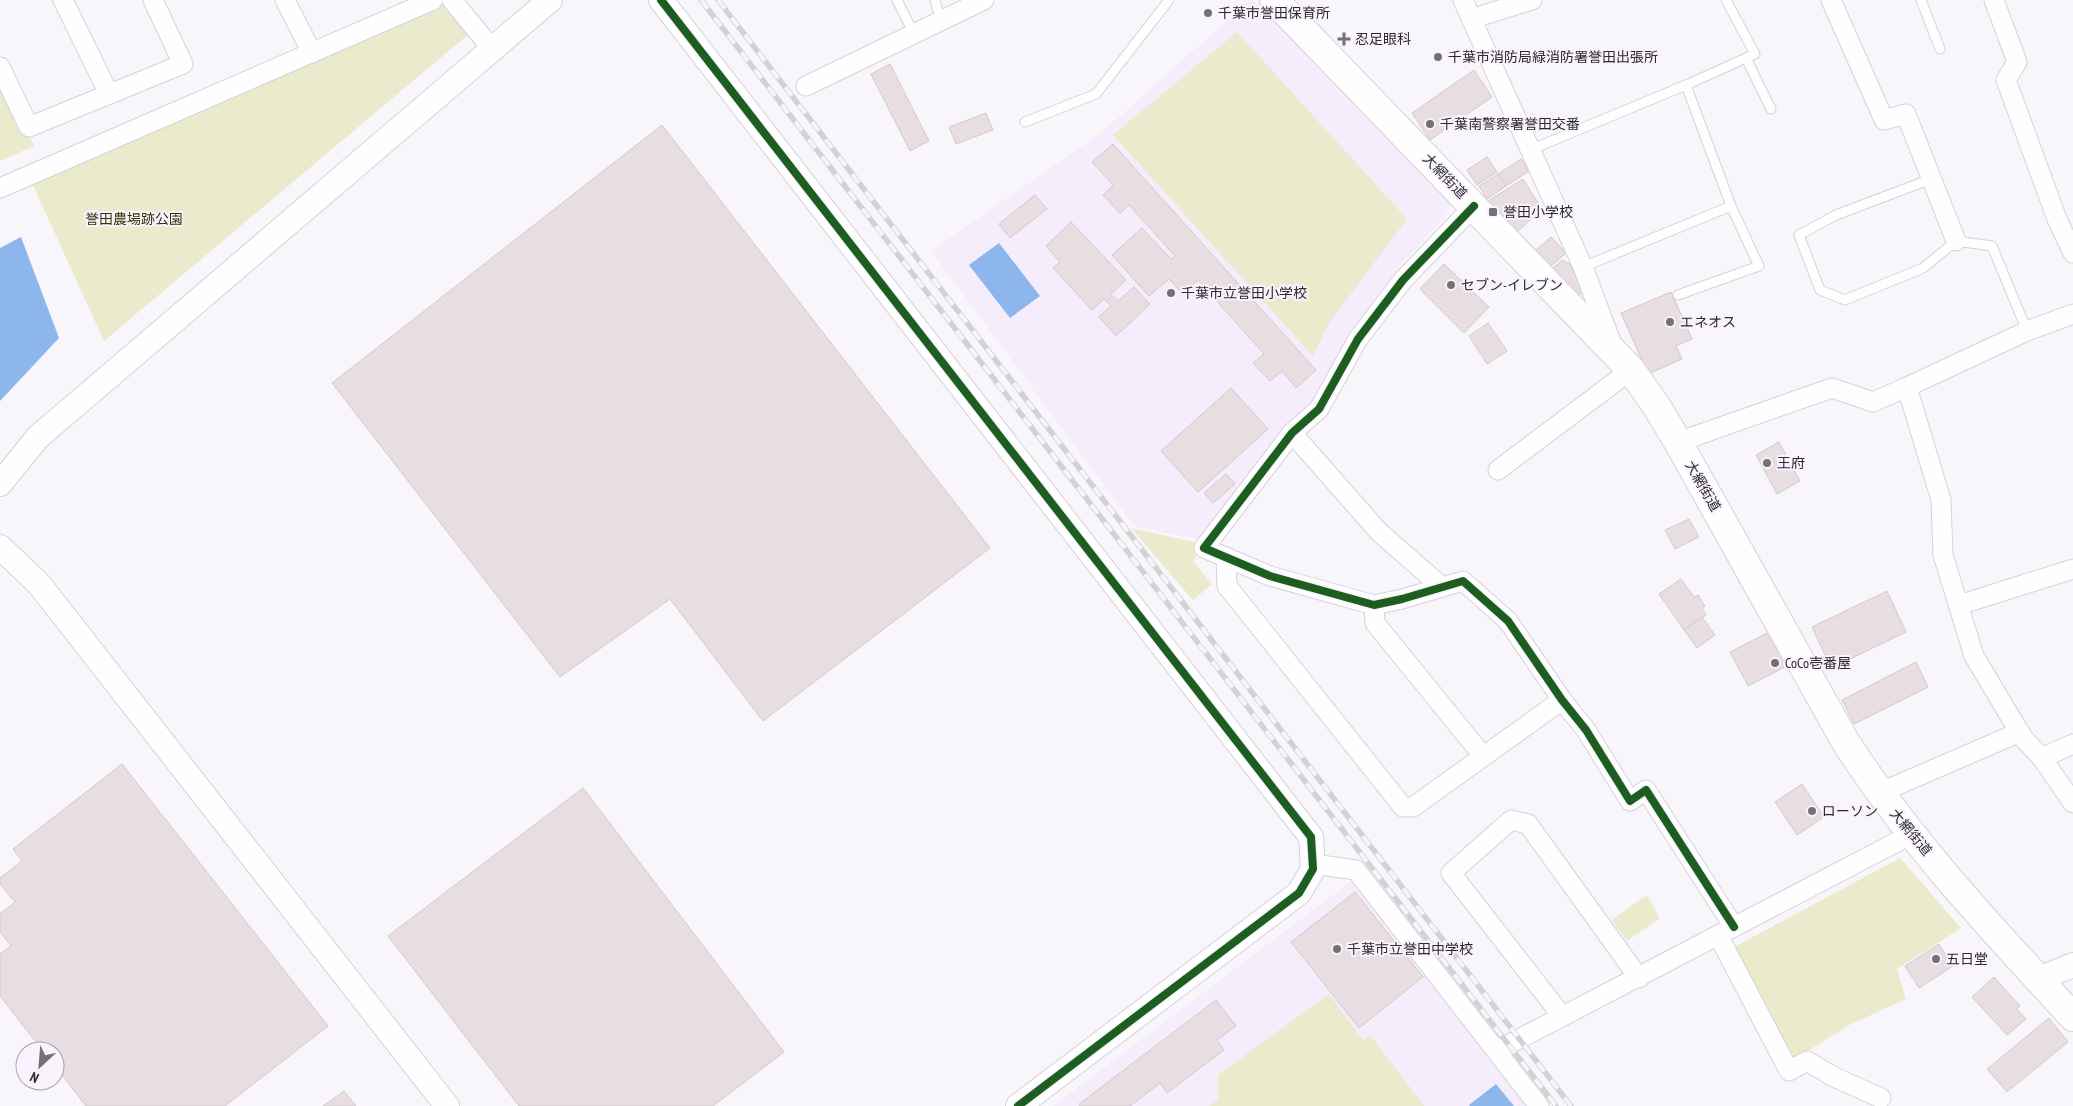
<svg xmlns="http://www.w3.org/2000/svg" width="2073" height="1106" font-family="'PT Sans Narrow','Noto Sans JP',sans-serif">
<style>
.built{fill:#f5ecfc}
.green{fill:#eaeacc}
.water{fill:#8cb6ec}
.building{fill:#e8dde0;stroke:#d0cacc}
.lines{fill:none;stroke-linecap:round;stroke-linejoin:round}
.service-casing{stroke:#d5d2d8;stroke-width:11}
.minor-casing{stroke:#d5d2d8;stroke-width:21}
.tertiary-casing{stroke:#d5d2d8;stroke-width:26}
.primary-casing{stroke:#d5d2d8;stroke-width:30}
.service{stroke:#fefefe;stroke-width:9}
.minor{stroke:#fefefe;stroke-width:19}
.tertiary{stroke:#fefefe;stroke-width:24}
.primary{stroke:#fefefe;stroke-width:28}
.rail-casing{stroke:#d2d1d3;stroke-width:5.5}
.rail{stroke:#f9f3fe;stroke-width:4;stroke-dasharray:11;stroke-linecap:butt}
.cycleway-casing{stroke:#f9f3fe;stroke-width:11}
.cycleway{stroke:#1b5e20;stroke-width:8}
.poi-dot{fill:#747176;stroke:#f9f3fe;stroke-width:2}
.labels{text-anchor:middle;stroke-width:4;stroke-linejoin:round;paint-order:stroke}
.poi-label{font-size:14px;fill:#2c292f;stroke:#f9f3fe;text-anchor:start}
.street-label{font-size:14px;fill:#2c292f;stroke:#f9f3fe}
.park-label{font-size:14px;fill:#333406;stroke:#f9f3fe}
</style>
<rect width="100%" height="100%" fill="#f9f6fb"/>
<g class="built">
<path d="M1250,0H1253L1446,193L1450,206L1445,217L1404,261L1355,325L1329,378L1200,540L1135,527L931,251L1101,133Z"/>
<path d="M1357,877L1534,1106H1053Z"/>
</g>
<g class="green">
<path d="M438,4L447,6L470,33L104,341L32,183Z"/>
<path d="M1237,32L1407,219L1329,323L1313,356L1113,135Z"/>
<path d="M0,75L34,146L0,161Z"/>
<path d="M1131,528L1198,543L1194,562L1212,584L1193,600Z"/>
<path d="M1900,858L1961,928L1897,969L1906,999L1849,1025L1791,1062L1723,953Z"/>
<path d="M1647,895L1660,918L1627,941L1612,920Z"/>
<path d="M1329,994L1363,1040L1370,1035L1424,1106H1209L1218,1099V1075Z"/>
</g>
<g class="water">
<path d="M21,237L59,338L0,401V248Z"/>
<path d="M999,243L1040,296L1010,318L969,265Z"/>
<path d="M1496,1084L1514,1106H1470L1469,1105Z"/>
</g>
<g class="building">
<path d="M890,64L929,141L910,151L871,74Z"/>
<path d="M1474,70L1492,97L1430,140L1412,113Z"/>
<path d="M986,113L993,130L956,144L949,127Z"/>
<path d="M662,125L990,548L763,721L670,599L560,677L332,383Z"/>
<path d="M1113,144L1316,370L1296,388L1282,371L1270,381L1253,363L1264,354L1198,280L1183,294L1169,279L1149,296L1112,255L1142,228L1171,259L1175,256L1129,205L1120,213L1103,195L1113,185L1092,162Z"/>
<path d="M1487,157L1497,172L1477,185L1467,170Z"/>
<path d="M1521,159L1529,171L1506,186L1498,174Z"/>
<path d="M1498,174L1506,186L1487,199L1479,186Z"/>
<path d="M1523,179L1542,209L1517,232L1488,201Z"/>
<path d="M1035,195L1047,209L1010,238L999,224Z"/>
<path d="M1071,222L1126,280L1111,294L1118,301L1134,287L1150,304L1116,336L1099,317L1111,306L1104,299L1092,310L1053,268L1060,262L1046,246Z"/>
<path d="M1551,237L1566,253L1549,268L1534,252Z"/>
<path d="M1562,260L1570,264L1583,292L1576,298L1550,271Z"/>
<path d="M1444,264L1489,307L1464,333L1420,289Z"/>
<path d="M1671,292L1692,339L1676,346L1682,359L1648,374L1621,313Z"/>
<path d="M1488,323L1507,351L1487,364L1469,336Z"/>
<path d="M1231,388L1268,429L1198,492L1161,451Z"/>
<path d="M1779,442L1800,481L1777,494L1756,455Z"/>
<path d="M1226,474L1235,484L1213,503L1204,493Z"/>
<path d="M1689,519L1699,537L1675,549L1665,530Z"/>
<path d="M1681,579L1694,597L1698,595L1705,606L1702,608L1706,615L1684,630L1659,594Z"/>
<path d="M1887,591L1906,632L1831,668L1812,627Z"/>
<path d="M1702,617L1715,635L1697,648L1684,630Z"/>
<path d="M1769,632L1787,666L1748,686L1730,652Z"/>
<path d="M1916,662L1928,687L1854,724L1842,700Z"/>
<path d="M122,764L328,1026L225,1106H86L55,1066V1051H43L0,996V954L11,946L0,932V914L15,902L0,884V878L22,861L13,849Z"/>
<path d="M1802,784L1824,817L1797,835L1775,802Z"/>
<path d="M583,788L784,1052L713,1106H519L388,936Z"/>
<path d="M1355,892L1423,977L1359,1028L1291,942Z"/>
<path d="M1939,944L1953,966L1919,988L1905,966Z"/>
<path d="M1994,977L2020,1006L2017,1009L2026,1019L2007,1035L1972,997Z"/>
<path d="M1216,1000L1236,1026L1217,1040L1224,1050L1167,1093L1160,1083L1130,1106H1080L1079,1104Z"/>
<path d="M2049,1018L2068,1042L2007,1092L1987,1069Z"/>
<path d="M344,1091L356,1106H323Z"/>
</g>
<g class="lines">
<g class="service-casing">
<g id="service">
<path d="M897,0L914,34"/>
<path d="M935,0L941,21"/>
<path d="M1921,0L1940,49"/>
<path d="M1746,58L1771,109"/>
<path d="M1686,85L1755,54L1726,0"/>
<path d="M1025,122L1096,94L1169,0"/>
<path d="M1530,150L1686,85L1731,206L1583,267"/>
<path d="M1931,179L1836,215L1799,235L1820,290L1845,300L1923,268L1956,241L1992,246L2027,331"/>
<path d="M1678,295L1759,266L1731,206"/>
</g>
</g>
<g class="minor-casing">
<g id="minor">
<path d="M63,0L109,94"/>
<path d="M285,0L312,53"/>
<path d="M452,0L492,49"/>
<path d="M1463,0L1583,267L1613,347"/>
<path d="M1831,0L1884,120L1906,114L1956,241"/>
<path d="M1994,0L2017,62L2006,80L2057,219L2073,253"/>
<path d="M1471,19L1532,0"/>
<path d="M0,67L29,127L183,64L153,0"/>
<path d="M806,86L984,0"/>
<path d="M0,188L433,0"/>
<path d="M1474,206L1403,280L1358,339L1319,409L1292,433L1204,548L1270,576L1374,605L1402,599L1463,581L1508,621L1562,700L1586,730L1630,801L1646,790L1734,927"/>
<path d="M2073,314L2027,331L1907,387L1941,500L1943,555L1974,656L2023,738L2042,758L2073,803"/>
<path d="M1292,433L1379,532L1442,587"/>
<path d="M1678,442L1832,388L1873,402L1907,387"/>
<path d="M1498,470L1631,370"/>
<path d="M1226,557L1227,586L1403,807H1413L1562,700"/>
<path d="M1374,605L1375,623L1483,756"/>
<path d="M1959,605L2073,569"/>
<path d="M2042,758L2073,744"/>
<path d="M1879,793L2020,732"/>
<path d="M1313,864L1356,870L1539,1106"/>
<path d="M1718,935L1789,1071L1807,1061L1834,1077L1881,1098"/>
<path d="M1562,1016L1451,873L1511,820L1528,824L1639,978"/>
<path d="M1498,1050L1912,834"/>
</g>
</g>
<g class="tertiary-casing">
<g id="tertiary">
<path d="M661,0L1311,837L1313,869L1299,893L1018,1106"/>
<path d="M0,484L38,437L550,0"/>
<path d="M0,547L39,584L447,1106"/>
<path d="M2039,979L2073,965"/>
</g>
</g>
<g class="primary-casing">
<path id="primary" d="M1274,0L1631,370L1657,407L1678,442L1845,741C1909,841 1993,930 2073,1017"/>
</g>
<use href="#service" class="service"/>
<use href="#minor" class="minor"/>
<use href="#tertiary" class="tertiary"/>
<use href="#primary" class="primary"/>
<g class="rail-casing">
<g id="rail">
<path d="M701,0L1556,1106"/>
<path d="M718,0L1571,1106"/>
</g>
</g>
<use href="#rail" class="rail"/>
<g class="cycleway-casing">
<g id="cycleway">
<path d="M661,0L1311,837L1313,869L1299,893L1018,1106"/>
<path d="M1474,206L1403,280L1358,339L1319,409L1292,433L1204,548L1270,576L1374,605L1402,599L1463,581L1508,621L1562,700L1586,730L1630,801L1646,790L1734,927"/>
</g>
</g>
<use href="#cycleway" class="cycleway"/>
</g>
<g class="poi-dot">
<circle cx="1208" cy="13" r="5"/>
<path d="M1341.5 31.5h5v5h5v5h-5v5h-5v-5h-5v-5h5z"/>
<circle cx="1438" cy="57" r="5"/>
<circle cx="1430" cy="124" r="5"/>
<rect x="1488" y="207" width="10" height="10" rx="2.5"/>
<circle cx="1451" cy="285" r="5"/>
<circle cx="1171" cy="293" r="5"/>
<circle cx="1670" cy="322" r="5"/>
<circle cx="1767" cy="463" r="5"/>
<circle cx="1775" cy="663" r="5"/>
<circle cx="1812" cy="811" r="5"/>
<circle cx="1337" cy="949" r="5"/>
<circle cx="1936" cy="959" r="5"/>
</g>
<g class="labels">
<g class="poi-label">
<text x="1218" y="18">千葉市誉田保育所</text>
<text x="1355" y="44">忍足眼科</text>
<text x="1448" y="62">千葉市消防局緑消防署誉田出張所</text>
<text x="1440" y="129">千葉南警察署誉田交番</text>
<text x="1503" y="217">誉田小学校</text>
<text x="1461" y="290">セブン-イレブン</text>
<text x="1181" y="298">千葉市立誉田小学校</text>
<text x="1680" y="327">エネオス</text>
<text x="1777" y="468">王府</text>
<text x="1785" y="668">CoCo壱番屋</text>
<text x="1822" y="816">ローソン</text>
<text x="1347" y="954">千葉市立誉田中学校</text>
<text x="1946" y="964">五日堂</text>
</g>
<g class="street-label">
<text transform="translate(1445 176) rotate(46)" y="5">大網街道</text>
<text transform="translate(1703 486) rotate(60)" y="5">大網街道</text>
<text transform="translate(1911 832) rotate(50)" y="5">大網街道</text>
</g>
<g class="park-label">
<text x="134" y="224">誉田農場跡公園</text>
</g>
</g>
<g transform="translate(40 1066) rotate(206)"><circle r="24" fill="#f9f3fe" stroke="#a7a2ab"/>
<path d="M0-4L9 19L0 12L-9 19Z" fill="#747176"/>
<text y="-8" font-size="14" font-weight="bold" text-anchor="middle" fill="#2c292f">N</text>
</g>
</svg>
